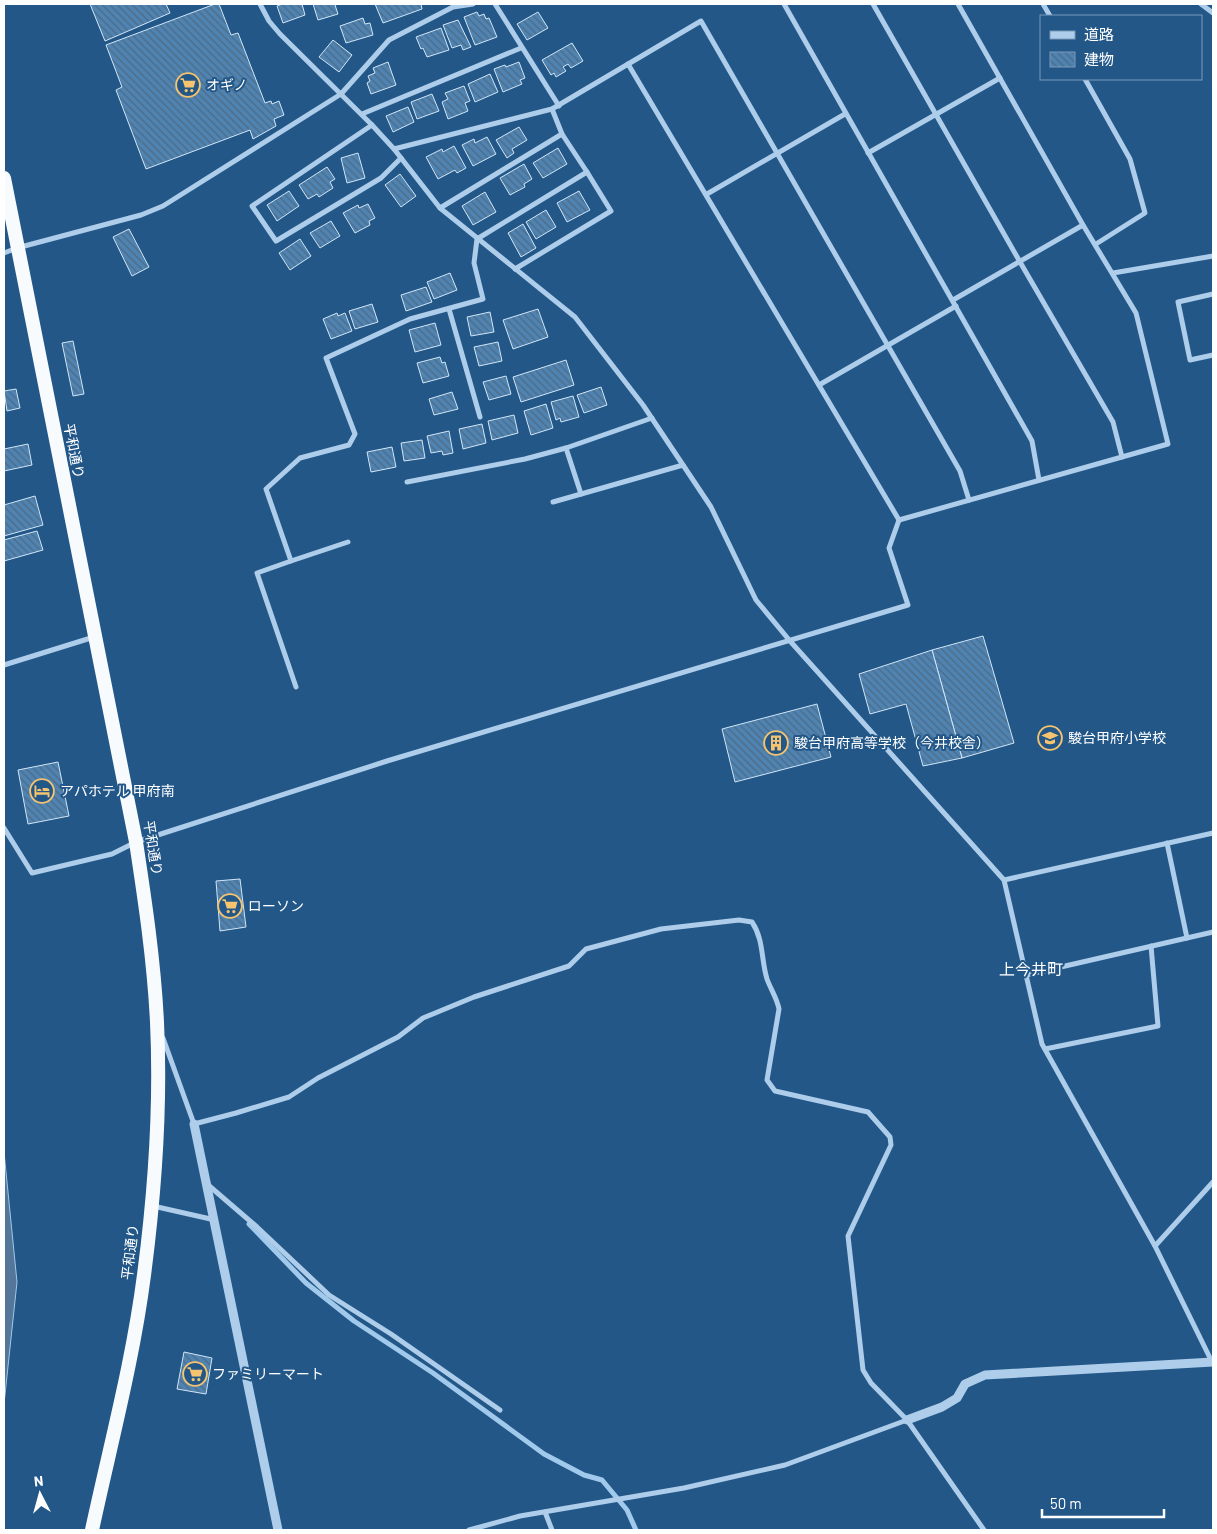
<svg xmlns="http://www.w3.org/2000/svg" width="1217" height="1534" font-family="Barlow,'Noto Sans JP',sans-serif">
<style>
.water{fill:#537699;stroke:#a1c9eb}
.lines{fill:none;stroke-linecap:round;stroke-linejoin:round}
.stream{stroke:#a1c9eb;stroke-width:5}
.building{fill:url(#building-back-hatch);stroke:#d1e6f7}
.minor{stroke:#adcdea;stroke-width:5}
.tertiary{stroke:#adcdea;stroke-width:9}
.trunk{stroke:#f8fbfe;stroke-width:14}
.labels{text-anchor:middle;stroke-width:4;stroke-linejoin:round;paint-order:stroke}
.poi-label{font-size:14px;fill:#fff;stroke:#225788;text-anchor:start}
.street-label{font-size:14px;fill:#fff;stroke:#225788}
.quarter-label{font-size:16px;fill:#fff;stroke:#225788}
</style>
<defs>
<pattern id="building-back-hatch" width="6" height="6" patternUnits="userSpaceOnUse" patternTransform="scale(1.25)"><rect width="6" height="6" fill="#4f83b2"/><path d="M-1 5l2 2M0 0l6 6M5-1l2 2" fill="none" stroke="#4e6a84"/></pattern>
</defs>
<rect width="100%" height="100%" fill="#225788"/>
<path class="water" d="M4,1152L17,1282L4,1404Z"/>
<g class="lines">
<path class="stream" d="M249,1224L306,1283L354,1321L433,1373L544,1454L584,1475L602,1480L627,1510L636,1530"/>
</g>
<g class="building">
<path d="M90,4H166L170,13L105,41Z"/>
<path d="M215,4H219L231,35L238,33L265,103L271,101L272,104L279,101L284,115L274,119L276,126L253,139L250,130L146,169L116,90L122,87L106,45Z"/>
<path d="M282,4H302L305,15L283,23L277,6Z"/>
<path d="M313,4H339L335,5L338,14L318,20Z"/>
<path d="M375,4H421L422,9L383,23Z"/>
<path d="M477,12L479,16L484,14L486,19L489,18L497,37L475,45L464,17Z"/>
<path d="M538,12L548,28L527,40L517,24Z"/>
<path d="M363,18L365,24L370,23L373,35L346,43L340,26Z"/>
<path d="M458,20L471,47L463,50L461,45L452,48L443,25Z"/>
<path d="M441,28L449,50L427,57L423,48L421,49L416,37Z"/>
<path d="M333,40L352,55L339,72L319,57Z"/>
<path d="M572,43L583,61L571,68L568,64L563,67L566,71L556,77L554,73L551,75L542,60Z"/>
<path d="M388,62L396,85L371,94L367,83L370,81L368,76L375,73L373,68Z"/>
<path d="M519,62L525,78L520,80L522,84L503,92L494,69L505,65L506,67Z"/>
<path d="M490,74L498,92L475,102L468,84Z"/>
<path d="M464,86L470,101L465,103L468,111L448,119L442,102L448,99L445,93Z"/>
<path d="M432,94L439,111L417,119L411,102Z"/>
<path d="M408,107L414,122L393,132L386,116Z"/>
<path d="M519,127L527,140L512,149L514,153L507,158L496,140Z"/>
<path d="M487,137L496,154L473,166L462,145L474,139L475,143Z"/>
<path d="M454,146L466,168L457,173L455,170L438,179L426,157L442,149L443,152Z"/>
<path d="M558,148L567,164L543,178L533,163Z"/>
<path d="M358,153L365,178L347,183L341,158Z"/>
<path d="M524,164L532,179L524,184L525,187L510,195L500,178Z"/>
<path d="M327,167L335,179L330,182L333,188L319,197L317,194L308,199L299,185Z"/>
<path d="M400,174L416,196L401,207L385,185Z"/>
<path d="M289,191L299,206L277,221L267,205Z"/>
<path d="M579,191L590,210L567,222L557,203Z"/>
<path d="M485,192L496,212L473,225L462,206Z"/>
<path d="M368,204L375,218L369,221L370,225L355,233L343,213L358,205L359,208Z"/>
<path d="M546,210L556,227L536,239L526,222Z"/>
<path d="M331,221L340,236L320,248L310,233Z"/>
<path d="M523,224L536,248L521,257L508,233Z"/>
<path d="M129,229L149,267L132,276L113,237Z"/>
<path d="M300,239L311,256L290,270L279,253Z"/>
<path d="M450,273L457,290L434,299L427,282Z"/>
<path d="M426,287L432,302L406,311L401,295Z"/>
<path d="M372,304L378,322L355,329L349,311Z"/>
<path d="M538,309L548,337L513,349L503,320Z"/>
<path d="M490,312L494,332L471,336L467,317Z"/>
<path d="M337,313L338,316L345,313L352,331L331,339L323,319Z"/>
<path d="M435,323L441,345L415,352L409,330Z"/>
<path d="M73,341L84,394L73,396L62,343Z"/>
<path d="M498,342L502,361L479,366L474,347Z"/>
<path d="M440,357L442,363L445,362L449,376L423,383L417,363Z"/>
<path d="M566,360L574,385L521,402L513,377Z"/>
<path d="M506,376L511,394L489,400L483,382Z"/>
<path d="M601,387L607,405L584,413L577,395Z"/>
<path d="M16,389L20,408L7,411L4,391Z"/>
<path d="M452,392L458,409L434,415L429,399Z"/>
<path d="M573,396L579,417L561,422L560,418L556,420L551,402Z"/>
<path d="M546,404L553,428L531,435L524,411Z"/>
<path d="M514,415L518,433L492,440L488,421Z"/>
<path d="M482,424L486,443L463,449L459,429Z"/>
<path d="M449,431L453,453L443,455L442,451L431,453L427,436Z"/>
<path d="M422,440L425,458L404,461L401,443Z"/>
<path d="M28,444L32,465L4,471V449Z"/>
<path d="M392,447L396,467L371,472L367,452Z"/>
<path d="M35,496L43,525L4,536V505Z"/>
<path d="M37,531L43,550L4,561V540Z"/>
<path d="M983,636L1014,743L962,758L932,650Z"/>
<path d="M932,650L962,758L923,766L906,704L870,714L859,674Z"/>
<path d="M817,704L831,757L735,782L722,729Z"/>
<path d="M58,762L69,816L28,824L18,770Z"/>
<path d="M240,879L246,927L220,931L216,881Z"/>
<path d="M184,1352L212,1358L206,1394L177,1389Z"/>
</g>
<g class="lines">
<g class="minor">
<path d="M260,4L269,21L280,34L372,125L394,149L440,208L575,317L643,405L711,507L756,600L790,641L1004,880L1042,1044L1155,1246L1212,1362"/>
<path d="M495,4L559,106"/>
<path d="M784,4L1032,441L1039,480"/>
<path d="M873,4L1020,262L1113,422L1122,457"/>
<path d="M1043,4L1050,16"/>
<path d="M1201,4L1213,13"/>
<path d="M628,64L899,520"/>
<path d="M1085,79L1130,159L1145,213L1096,244"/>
<path d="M362,114L521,48"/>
<path d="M372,125L252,206L276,241L381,178L401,158"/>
<path d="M394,149L552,109L701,21L960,471L969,500"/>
<path d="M868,153L1000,78"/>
<path d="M707,194L845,114"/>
<path d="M440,208L562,134L552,109"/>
<path d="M4,253L17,248L141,215L163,206L341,94L389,40L453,7L473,4"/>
<path d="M515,269L611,211L587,172"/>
<path d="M1113,273L1213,256"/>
<path d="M1213,294L1178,302L1190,360L1213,355"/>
<path d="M953,300L1083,225"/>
<path d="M449,309L480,417"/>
<path d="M819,385L956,306"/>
<path d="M566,448L581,494"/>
<path d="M407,482L525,459L566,448L652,418"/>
<path d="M553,502L683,465"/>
<path d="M899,520L1168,444L1136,313L1083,225L958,4"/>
<path d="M348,542L291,561L266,489L300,458L349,445L355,434L326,358L410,319L483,299L474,263L477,239L587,172L562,134"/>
<path d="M291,561L257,573L296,687"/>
<path d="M4,665L94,637"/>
<path d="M4,828L32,873L112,854L136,842L387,761L908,605L889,548L899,520"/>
<path d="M1167,843L1187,938"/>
<path d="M1004,880L1213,833"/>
<path d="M1026,975L1213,932"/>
<path d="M163,1038L194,1124L236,1113L289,1097L318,1078L398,1037L423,1018L474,997L569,966L586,949L661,929L739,920L752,922C764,940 761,960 767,979C771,990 777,998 779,1009L767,1080L775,1091L868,1112L890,1137L891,1145L848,1236L863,1370L871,1383L907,1420L984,1530"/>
<path d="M1045,1049L1158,1026L1151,946"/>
<path d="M207,1184L257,1227L329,1295L391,1334L500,1410"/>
<path d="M153,1206L215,1220"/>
<path d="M1155,1246L1213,1182"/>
<path d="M545,1512L552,1530"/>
<path d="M469,1530L520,1516L684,1488L785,1465L907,1420"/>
</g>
<g class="tertiary">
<path d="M194,1124L278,1530"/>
<path d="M907,1420L942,1407L957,1398L965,1384L985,1375L1213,1362"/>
</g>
<path class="trunk" d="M4,178L136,842C145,901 154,961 157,1022C161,1106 155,1191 144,1275C133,1361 110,1446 92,1530"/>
</g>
<defs>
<g id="supermarket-ring" transform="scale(1.25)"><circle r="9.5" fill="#225788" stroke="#f6c46f" stroke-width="1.5"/><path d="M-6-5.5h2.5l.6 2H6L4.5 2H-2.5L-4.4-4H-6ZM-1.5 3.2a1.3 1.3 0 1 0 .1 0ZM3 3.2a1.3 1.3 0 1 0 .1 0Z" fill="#f6c46f"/></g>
<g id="school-ring" transform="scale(1.25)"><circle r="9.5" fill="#225788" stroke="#f6c46f" stroke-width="1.5"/><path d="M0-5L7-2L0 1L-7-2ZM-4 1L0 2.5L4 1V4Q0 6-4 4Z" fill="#f6c46f"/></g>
<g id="building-ring" transform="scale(1.25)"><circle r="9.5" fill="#225788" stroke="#f6c46f" stroke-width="1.5"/><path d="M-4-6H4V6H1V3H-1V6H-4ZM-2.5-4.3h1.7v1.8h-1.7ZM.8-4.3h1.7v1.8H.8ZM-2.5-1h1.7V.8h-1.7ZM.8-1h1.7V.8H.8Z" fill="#f6c46f"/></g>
<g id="hotel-ring" transform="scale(1.25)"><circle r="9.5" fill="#225788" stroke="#f6c46f" stroke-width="1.5"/><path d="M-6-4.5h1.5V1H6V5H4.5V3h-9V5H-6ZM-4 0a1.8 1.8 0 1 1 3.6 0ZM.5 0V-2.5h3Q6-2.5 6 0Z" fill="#f6c46f"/></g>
</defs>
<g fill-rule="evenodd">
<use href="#supermarket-ring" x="188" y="85"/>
<use href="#school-ring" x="1050" y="738"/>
<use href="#building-ring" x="776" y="743"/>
<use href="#hotel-ring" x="42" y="791"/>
<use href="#supermarket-ring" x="230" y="906"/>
<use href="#supermarket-ring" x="195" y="1374"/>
</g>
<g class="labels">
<g class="poi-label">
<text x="206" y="90">オギノ</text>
<text x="1068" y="743">駿台甲府小学校</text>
<text x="794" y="748">駿台甲府高等学校（今井校舎）</text>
<text x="60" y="796">アパホテル 甲府南</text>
<text x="248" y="911">ローソン</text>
<text x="212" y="1379">ファミリーマート</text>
</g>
<g class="street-label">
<text transform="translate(74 451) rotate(79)" y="5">平和通り</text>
<text transform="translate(153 848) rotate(81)" y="5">平和通り</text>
<text transform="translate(130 1252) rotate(-83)" y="5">平和通り</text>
</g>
<g class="quarter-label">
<text x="1031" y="975">上今井町</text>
</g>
</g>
<rect width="1217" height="1534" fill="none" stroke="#ffffff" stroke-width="10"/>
<rect x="1040" y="15" width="162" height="65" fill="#225788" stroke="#7a9ab8"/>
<rect x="1050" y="31" width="25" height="8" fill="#adcdea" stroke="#7a9ab8"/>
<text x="1084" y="40" font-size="15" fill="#ffffff">道路</text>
<rect x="1050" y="52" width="25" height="15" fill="url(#building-back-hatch)" stroke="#7a9ab8"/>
<text x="1084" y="65" font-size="15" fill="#ffffff">建物</text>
<g transform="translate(40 1494) rotate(354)" stroke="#225788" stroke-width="4" paint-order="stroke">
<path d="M0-4L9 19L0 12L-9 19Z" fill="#ffffff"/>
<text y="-8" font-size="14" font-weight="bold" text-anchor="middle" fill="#ffffff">N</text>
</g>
<path d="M1042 1509v8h122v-8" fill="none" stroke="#ffffff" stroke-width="2.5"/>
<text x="1050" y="1509" font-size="15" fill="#ffffff" stroke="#225788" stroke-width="4" paint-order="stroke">50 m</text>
</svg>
